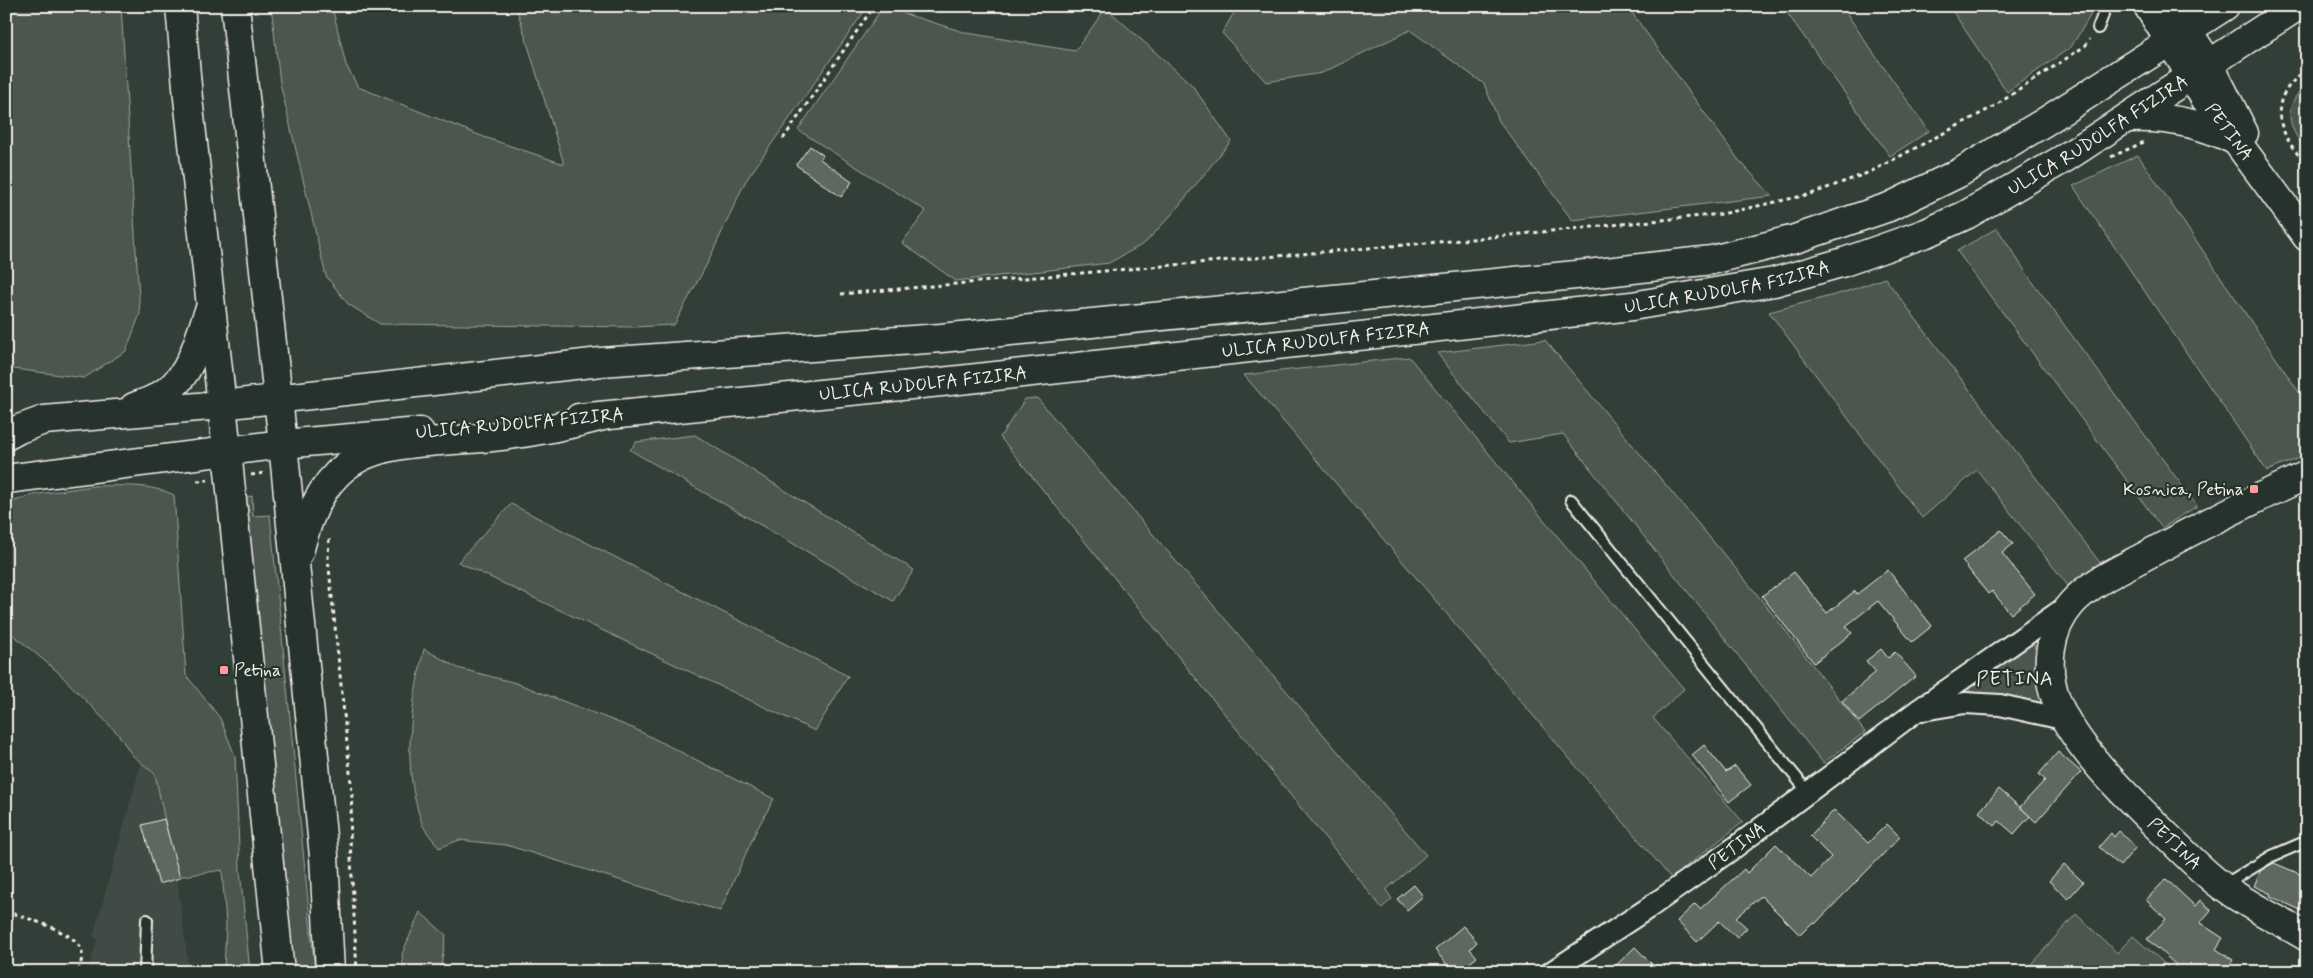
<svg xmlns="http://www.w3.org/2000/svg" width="2313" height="978" font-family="Mynerve,sans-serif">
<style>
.built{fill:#404b44}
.green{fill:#4c564f;stroke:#a0a49c}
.building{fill:#5f6861;stroke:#f4f1e8}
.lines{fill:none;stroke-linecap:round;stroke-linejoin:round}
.lane-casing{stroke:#f4f1e8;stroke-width:14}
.street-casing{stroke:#f4f1e8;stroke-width:24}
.secondary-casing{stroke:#f4f1e8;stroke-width:31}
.primary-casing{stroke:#f4f1e8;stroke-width:31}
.highway-casing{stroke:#f4f1e8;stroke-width:31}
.path{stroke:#f4f1e8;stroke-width:3;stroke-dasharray:4 4;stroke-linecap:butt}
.lane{stroke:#26332d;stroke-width:10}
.street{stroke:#26332d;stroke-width:20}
.secondary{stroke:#26332d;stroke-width:28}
.primary{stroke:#26332d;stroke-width:28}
.highway{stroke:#26332d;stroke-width:28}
.poi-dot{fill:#ff9aa2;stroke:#26332d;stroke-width:2}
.labels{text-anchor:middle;stroke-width:4.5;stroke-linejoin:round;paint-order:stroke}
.street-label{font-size:18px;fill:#f4f1e8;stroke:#26332d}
.poi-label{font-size:18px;fill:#f4f1e8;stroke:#26332d;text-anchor:end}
.quarter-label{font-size:20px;letter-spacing:1px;fill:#f4f1e8;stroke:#26332d}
</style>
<rect width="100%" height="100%" fill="#323e38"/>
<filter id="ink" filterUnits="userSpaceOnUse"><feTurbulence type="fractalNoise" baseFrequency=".02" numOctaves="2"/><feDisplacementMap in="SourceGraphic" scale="10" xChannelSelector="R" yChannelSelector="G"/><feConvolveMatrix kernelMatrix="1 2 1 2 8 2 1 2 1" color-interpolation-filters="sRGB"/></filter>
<g filter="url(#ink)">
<path class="built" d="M141,763L155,774L177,877L189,972H88L97,939L93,937Z"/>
<g class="green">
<path d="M6,6H121L140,314L126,351L84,378L6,368Z"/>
<path d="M271,6H332L346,65L358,87L484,137L564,164L516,6H868L745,182L707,264L674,325L633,327L380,324L348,304L326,276L280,83Z"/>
<path d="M1238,6H1627L1738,159L1772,196L1572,220L1499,121L1484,84L1410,30L1322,73L1266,82L1222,33Z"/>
<path d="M1782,6H1842L1865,41L1929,131L1890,156Z"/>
<path d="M1949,6H2096L2071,47L2007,92Z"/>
<path d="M883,7L967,33L1075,51L1106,8L1192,85L1231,141L1173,213L1145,243L1109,263L956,281L902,243L926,211L798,130Z"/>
<path d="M2307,83V150C2286,127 2283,106 2307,83Z"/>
<path d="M2138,155L2307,404V455L2267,471L2073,186Z"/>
<path d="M1997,228L2029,277L2197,506L2162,528L1957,251Z"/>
<path d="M1885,278L2101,564L2069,587L1977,470L1922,518L1769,312L1842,293Z"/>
<path d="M1545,340L1756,593L1865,732L1823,763L1563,434L1509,443L1437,353Z"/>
<path d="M1409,357L1684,689L1653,718L1743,822L1671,878L1244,375Z"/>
<path d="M1037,398L1426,855L1386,890L1392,899L1382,908L1000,437L1025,399Z"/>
<path d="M695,435L914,570L893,601L630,450L636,442Z"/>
<path d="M92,486C120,486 148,483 174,495L186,675L220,718L235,756L240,871L250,972H224L226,923L222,870L177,877L155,774L132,755L118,734L58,672L6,629V504L33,495Z"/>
<path d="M252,496L253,516L270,515L315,972H291L244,497Z"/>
<path d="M511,504L848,676L815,731L458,562Z"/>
<path d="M2031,643L2034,644L2048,709L1969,692V684Z"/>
<path d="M424,649L458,668L516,683L635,729L774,799L757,829L720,911L506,845L459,840L439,848C434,840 425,832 422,823C401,766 411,707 424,649Z"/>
<path d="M420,912L446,935L440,972H404L402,954Z"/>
<path d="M2076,914L2117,953L2133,936L2172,970L2170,972H2024Z"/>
</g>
<g class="building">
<path d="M810,146L823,155L820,159L852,182L841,197L796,165Z"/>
<path d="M2001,530L2013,544L2002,553L2035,594L2011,614L1992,591L1988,594L1962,561Z"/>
<path d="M1888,570L1932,626L1912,642L1878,601L1846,626L1852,633L1814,663L1762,596L1794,572L1827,613L1855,591L1857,594Z"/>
<path d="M1881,649L1888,658L1895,652L1916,676L1859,722L1842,701L1876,672L1866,661Z"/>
<path d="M1704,745L1726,772L1735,766L1751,785L1729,802L1692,755Z"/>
<path d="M2058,752L2081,772L2036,822L2020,807L2045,780L2039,774Z"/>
<path d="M1999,789L2030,816L2014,834L1999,821L1995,826L1979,812Z"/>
<path d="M1834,810L1868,843L1887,824L1900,837L1815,924L1813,922L1800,935L1761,896L1736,918L1747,928L1737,938L1719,921L1697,942L1677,921L1695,904L1700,909L1744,869L1747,873L1776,844L1811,878L1831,857L1810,836Z"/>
<path d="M164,819L180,878L159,884L142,825Z"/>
<path d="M2119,831L2136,847L2120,866L2099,847L2111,833L2114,837Z"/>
<path d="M2274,863L2307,877V913L2270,896L2271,894L2254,886L2261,870Z"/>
<path d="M2064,864L2083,882L2068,899L2049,881Z"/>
<path d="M2166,879L2195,906L2200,900L2211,910L2200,923L2223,938L2216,949L2233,960L2225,972H2171L2176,965L2147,939L2166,919L2146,900Z"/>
<path d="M1414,885L1423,896L1407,910L1397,899Z"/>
<path d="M1463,926L1477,942L1470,949L1477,957L1459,972H1453L1435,950Z"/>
<path d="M1635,947L1660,972H1609Z"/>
</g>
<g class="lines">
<g class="lane-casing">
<g id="lane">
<path d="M2098,28L2103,15L2101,6"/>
<path d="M1571,500L1808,792"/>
<path d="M2224,885L2272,856L2307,841"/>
<path d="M145,972L147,920"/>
</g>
</g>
<g class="street-casing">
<g id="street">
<path d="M1923,710L1965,703L2000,705L2067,720"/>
<path id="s1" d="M1551,972L1647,909L1734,848L1918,710L2067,606"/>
</g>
</g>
<g class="secondary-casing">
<g id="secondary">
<path id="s2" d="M2148,6L2206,100L2307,237"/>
<path d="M2172,6L2209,64L2244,133"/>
<path id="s3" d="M2307,475C2252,500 2198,527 2145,556C2121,569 2090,583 2072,603C2048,630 2044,669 2057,702C2076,749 2128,798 2164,833C2183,851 2201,871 2223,887C2249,906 2279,920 2307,937"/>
</g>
</g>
<g class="primary-casing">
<g id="primary">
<path d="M180,6L188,98L227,451"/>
<path d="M235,6L283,444"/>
<path d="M2127,118C2165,116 2200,122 2234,140"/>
<path d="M134,407C141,404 149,402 156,398C193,378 195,346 209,311"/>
<path id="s4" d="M579,418L941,382L1632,306L1774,282L1844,262L1926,233L1966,215L2065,158L2298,6"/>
<path d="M6,436L19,429L44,420L222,405L601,362L941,338L1606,272L1712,260L1795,239L1889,207L1959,173L2043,123L2225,6"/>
<path d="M6,479L283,444L420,432"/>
</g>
</g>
<g class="highway-casing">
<g id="highway">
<path d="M283,444L324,856L330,972"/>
<path d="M227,451L280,972"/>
<path d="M299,552C329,433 389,447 492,437C530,433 566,426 603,416"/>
</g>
</g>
<g class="path">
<path d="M2307,70C2264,99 2277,132 2307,165"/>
<path d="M783,139L874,6"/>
<path d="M2111,157L2144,142"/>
<path d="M841,294L1461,240L1722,214L1811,194L1870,172L1993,107L2085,46L2090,39"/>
<path d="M251,475L265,473"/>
<path d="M197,481L208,480"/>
<path d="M329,539L328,558L352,792L350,840L357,972"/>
<path d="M6,911C23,917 76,932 81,949C84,956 80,965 78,972"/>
</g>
<use href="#lane" class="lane"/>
<use href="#street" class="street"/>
<use href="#secondary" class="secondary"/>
<use href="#primary" class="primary"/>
<use href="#highway" class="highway"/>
</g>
</g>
<g class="poi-dot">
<rect x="2249" y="484" width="10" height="10" rx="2.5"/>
<rect x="219" y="665" width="10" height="10" rx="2.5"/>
</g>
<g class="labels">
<g class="street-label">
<text dy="6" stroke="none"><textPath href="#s2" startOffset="150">PETINA</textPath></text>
<text dy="6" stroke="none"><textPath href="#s4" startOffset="1561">ULICA RUDOLFA FIZIRA</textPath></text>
<text dy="6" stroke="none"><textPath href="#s4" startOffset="1156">ULICA RUDOLFA FIZIRA</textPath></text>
<text dy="6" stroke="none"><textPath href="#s4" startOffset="751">ULICA RUDOLFA FIZIRA</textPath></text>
<text dy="6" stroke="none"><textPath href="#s4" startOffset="346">ULICA RUDOLFA FIZIRA</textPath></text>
<text transform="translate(520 423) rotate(-5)" y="6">ULICA RUDOLFA FIZIRA</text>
<text dy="6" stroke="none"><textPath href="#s3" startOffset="559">PETINA</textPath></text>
<text dy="6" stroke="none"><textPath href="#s1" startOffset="225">PETINA</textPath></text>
</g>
<g class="poi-label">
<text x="2244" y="495">Kosnica, Petina</text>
<text x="234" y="676" text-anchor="start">Petina</text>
</g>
<g class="quarter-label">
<text x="2015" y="685">PETINA</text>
</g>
</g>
<rect width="2313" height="978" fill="none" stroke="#26332d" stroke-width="25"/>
<rect x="12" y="12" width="2288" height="953" fill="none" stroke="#f4f1e8" stroke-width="2" filter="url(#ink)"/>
</svg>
